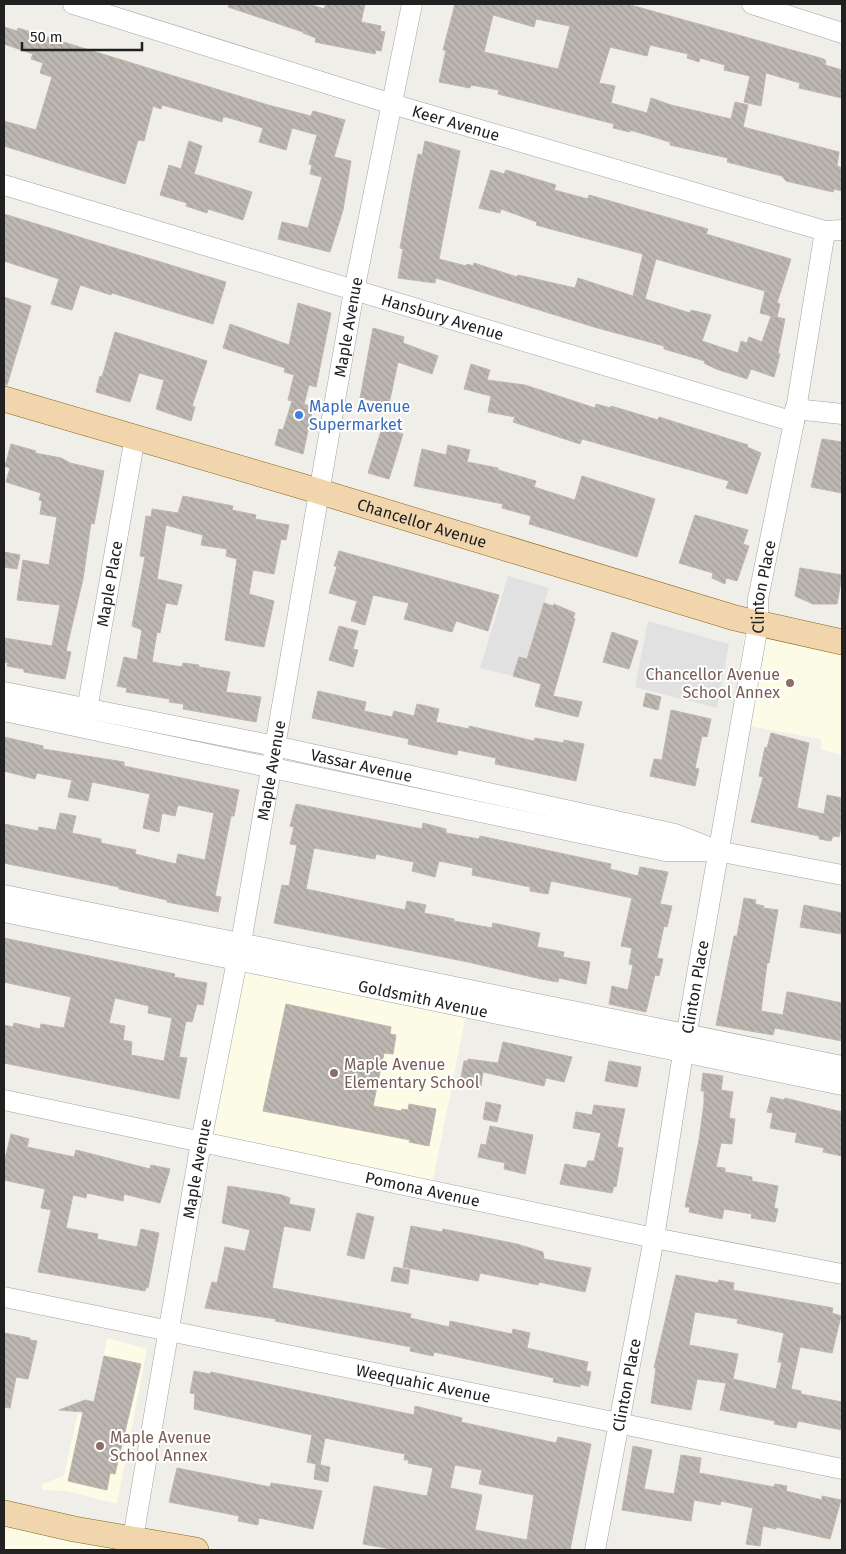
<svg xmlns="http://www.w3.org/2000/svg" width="846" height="1554" font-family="'Fira Sans',sans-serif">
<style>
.education{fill:#fbfbe6}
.parking{fill:#e1e1e1}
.building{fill:url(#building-back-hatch);stroke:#c0b6ad;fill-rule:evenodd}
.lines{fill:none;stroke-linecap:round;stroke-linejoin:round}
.minor-casing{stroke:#a2a2a2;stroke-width:21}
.major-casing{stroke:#8a6514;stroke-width:26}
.minor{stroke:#fff;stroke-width:20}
.major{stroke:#f1d5ad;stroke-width:25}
.shop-dot{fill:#3f7fe0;stroke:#fff;stroke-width:2}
.education-dot{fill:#8d6e63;stroke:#fff;stroke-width:2}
.labels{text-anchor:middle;stroke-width:4;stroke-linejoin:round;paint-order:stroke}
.street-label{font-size:16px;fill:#212121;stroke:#fff}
.shop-label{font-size:16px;fill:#366cbe;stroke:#fff;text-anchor:start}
.education-label{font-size:16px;fill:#785e54;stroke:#fff;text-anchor:start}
</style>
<defs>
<pattern id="building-back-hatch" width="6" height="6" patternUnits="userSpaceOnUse" patternTransform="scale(1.25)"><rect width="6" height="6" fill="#bdb7b2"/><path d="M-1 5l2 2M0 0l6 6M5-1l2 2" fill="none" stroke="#a29d99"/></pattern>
</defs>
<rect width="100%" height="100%" fill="#f0eee9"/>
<g class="education">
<path d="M746,625L842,644V755L821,749V739L731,723Z"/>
<path d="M234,956L468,1005L431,1190L203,1141Z"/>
<path d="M107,1338L147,1349L117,1504L66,1491L42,1490L41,1485L64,1475L77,1417L85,1400L94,1402Z"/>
<path d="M4,1515L176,1550H4Z"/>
</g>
<g class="parking">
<path d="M508,576L549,588L527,659L519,657L513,676L480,668Z"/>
<path d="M648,621L729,644L717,708L635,687Z"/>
</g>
<g class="building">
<path d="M229,4H309L324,9L326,4H365L361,22L381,26L380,31L385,32L381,51L376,50L375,54L315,42L316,38L303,33V32L228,7Z"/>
<path d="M455,4H627L824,59L826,61L825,65L842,70V98L799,88L800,83L766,73L761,106L744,102L750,76L724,70L725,65L700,58L699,62L687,58L688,54L650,45L647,56L610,47L599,83L615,86L611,103L647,113L651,98L671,105L731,119L735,102L748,105L743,127L839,152L837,166L842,168V191L834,189L833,192L786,181L782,176L727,162L728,158L670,145V142L630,130V132L613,128L614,124L498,94L499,90L471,85L470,88L439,82L446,50H443ZM493,15L534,27L536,19L570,26L558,69L484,52Z"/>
<path d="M4,27L17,31L18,28L268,105L311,116L313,111L345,120L334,157L351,161L343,210L330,252L278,239L282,222L308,228L322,177L310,174L312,165L309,164L317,135L292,128L286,150L259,142L263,128L226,117H223L222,122L162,105L161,109L153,106L144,141L138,140L125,184L4,146V121L36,130L52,77L40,73L43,63L31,59L33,54L4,44Z"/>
<path d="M189,141L202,146L194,174L252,192L243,220L208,209L207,213L186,206L187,203L160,195L169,165L181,169Z"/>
<path d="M425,141L460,151L439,259L466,266L467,264L473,266L474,263L517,277L518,275L575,288L578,278L633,296L643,254L536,225L537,222L501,209L500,213L479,208L491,170L504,174L506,170L556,185L554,190L588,199L589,195L708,229L706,234L791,259L777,303L780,304L777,317L773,316L785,319L778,353L780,354L774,377L751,369L747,379L716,369L704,363L705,361L664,349V346L594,327L436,278L435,283L398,278L403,249L400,248L412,183L418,154L422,155ZM656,259L765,291L760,313L771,316L762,342L749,337L747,343L741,341L738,353L702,341L711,315L691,310L690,313L645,299Z"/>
<path d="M4,214L226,282L213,324L112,293L111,295L80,285L72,310L51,304L59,279L4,261Z"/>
<path d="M4,297L31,306L7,385H4Z"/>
<path d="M298,303L331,313L316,387L309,385L304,404L313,407L303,454L275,445L279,429L283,430L292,401L288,400L294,375L284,372L285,368L223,348L230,324L289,345Z"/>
<path d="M373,328L404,337L403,343L438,356L432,374L398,362L389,404L360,398Z"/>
<path d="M115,332L207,361L192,406L195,407L191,421L156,409L164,380L139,373L130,402L96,392L100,376L102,377Z"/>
<path d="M471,364L490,370L487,380L525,385L595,408L596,404L611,408V406L658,420L659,417L748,445L747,447L761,453L747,494L726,488L729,481L582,439L580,444L513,422L515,417L488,412L491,396L464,389Z"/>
<path d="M382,428L403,434L389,479L368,473Z"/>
<path d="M822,439L842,442V493L811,487Z"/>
<path d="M11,444L36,451L35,453L61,458L70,463L104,471L94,524L91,523L83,579L66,651L71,652L65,679L24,672V669L7,666L8,663L4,662V638L52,646L60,605L17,600L23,560L49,565L57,517L40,514L42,501L39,500L41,493L6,482L10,468L5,466Z"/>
<path d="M448,445L470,450L467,462L498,468V470L536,481L534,487L575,500L582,476L655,499L637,557L529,524L531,516L502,508L503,504L414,486L422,449L446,455Z"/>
<path d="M183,496L233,506L232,510L256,515L255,519L289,525L286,540L281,539L274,574L253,570L249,594L274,601L264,647L225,640L237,559L226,556L227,549L201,545L203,535L166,525L157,579L182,585L177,605L166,603L160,633L157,632L152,662L182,667L183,663L199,665V667L230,672L226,692L261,697L256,722L183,709L184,704L169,702L170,699L126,692L127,688L117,686L124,657L137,660L142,630L132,626L145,557L140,556L146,516L151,517L152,509L178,513Z"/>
<path d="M695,515L748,530L743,544L749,546L737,581L726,578L725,584L712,578L713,573L679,563Z"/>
<path d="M339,551L499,595L488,631L456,621L452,632L404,619L409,603L373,595L365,625L351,621L357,601L329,593L337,567L334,566Z"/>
<path d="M4,552L20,555L17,569L4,567Z"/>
<path d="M800,568L842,575L837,604H813L795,596Z"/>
<path d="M544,603L553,606L554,604L575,613L573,618L575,619L553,696L582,702L578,717L535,706L541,684L513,676L519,657L527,659Z"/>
<path d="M339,626L358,631L353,649L358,650L353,667L329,660Z"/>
<path d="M612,632L638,641L629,669L603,662Z"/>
<path d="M318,691L366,702L364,711L392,717L394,711L414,716L417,704L439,709L436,722L469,729V726L534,741L535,738L564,743V740L584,744L576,781L495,764L496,758L458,750L457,755L430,749L408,744L409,739L312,718Z"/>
<path d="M646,693L661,697L658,710L643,706Z"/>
<path d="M671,710L711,719L707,737L702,736L695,768L699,769L695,786L650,776L654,759L662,760Z"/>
<path d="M771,733L809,743L797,808L824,814L827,795L842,798V822L839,837L833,836L831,841L819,839V836L751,822L763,777L759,776L765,747L767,748Z"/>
<path d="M4,737L43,746V749L124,762V766L239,790L234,816H231L215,896L221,897L218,912L167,902V900L119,889V887L4,863V824L38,831L39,827L56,830L60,813L76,816L72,833L101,839V843L136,850L135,854L176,864L178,854L205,860L214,813L178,805L175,816L162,813L159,832L143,828L150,794L92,782L88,801L68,797L72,780L37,773L35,779L4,771Z"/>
<path d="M296,804L422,829L423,823L446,829V833L479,839L480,836L611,864L610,869L638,876L640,867L668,872L660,904L672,906L667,927L664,926L657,958L663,959L659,976L655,975L646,1012L609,1004L612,986L628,990L633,965L629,964L632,948L621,946L632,898L551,881L548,894L530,891V887L472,875L473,868L439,861L435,877L412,871L414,862L376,854L375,859L314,848L306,889L405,910L407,901L426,905L424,913L454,919V921L492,928L493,923L540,933L537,947L564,952L563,957L590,962L586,984L559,978L558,982L541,979L468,962L274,923L282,885L289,886L297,845L290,844L294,827L290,826Z"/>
<path d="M744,898L756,900L755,904L764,906L763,908L778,910L769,963H767L761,1011L783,1015L787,992H789L842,1003V1041L775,1028L773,1035L716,1025L734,936H737Z"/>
<path d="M804,905L842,913V934L800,927Z"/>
<path d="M4,938L175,974L174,977L207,983L203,1005L197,1004L192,1022L186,1021L179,1057L187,1058L179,1099L4,1063V1025L13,1027L14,1023L40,1029L41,1024L64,1028L71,997L4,982ZM115,998L149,1006L148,1013L172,1018L164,1061L131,1055L132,1042L123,1040L125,1026L109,1023Z"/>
<path d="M286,1004L391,1027L390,1034L396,1035L393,1054L384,1053L373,1106L401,1111L402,1109L408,1110L409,1104L436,1109L429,1146L409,1142L410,1140L263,1111Z"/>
<path d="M503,1042L572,1057L564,1082L546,1078L544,1086L483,1072L481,1086L460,1083L464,1061H468V1059L498,1063Z"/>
<path d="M609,1061L641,1067L637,1087L605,1081Z"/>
<path d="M703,1073L723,1076L721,1090L733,1092L729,1118L735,1119L732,1144L721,1143L716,1167L725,1168V1172L752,1177V1181L778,1186L774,1208L778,1209L775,1222L751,1218L752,1214L724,1209L722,1219L689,1212L690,1207H685L699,1140L704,1103V1091H701Z"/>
<path d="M771,1097L784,1100L785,1098L842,1112V1156L823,1152L824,1148L795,1142L797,1133L770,1128L773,1113L767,1112Z"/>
<path d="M486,1102L501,1105L497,1122L483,1119Z"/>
<path d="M594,1105L625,1109L617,1147L623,1148L616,1187L614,1186L612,1193L560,1184L565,1164L586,1168L588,1161H594L601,1133L573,1128L576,1112L592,1115Z"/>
<path d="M490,1126L533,1135L525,1174L504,1169L505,1163L478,1157L481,1144L486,1145Z"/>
<path d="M11,1134L29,1139L27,1147L74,1157L76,1150L150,1169L151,1165L170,1169L160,1203L124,1194L123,1201L87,1193L86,1198L73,1195L66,1228L98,1234L97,1239L137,1247L141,1229L159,1233L148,1288L146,1287L145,1291L38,1272L51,1210L41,1208L45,1189L4,1180V1163Z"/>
<path d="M228,1186L282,1195L290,1198L289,1204L315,1209L310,1231L284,1226L272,1288L411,1314L410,1318L449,1327L450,1321L512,1334L513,1329L530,1333L527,1348L588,1362L586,1371L591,1372L588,1386L580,1384V1387L553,1382L554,1378L434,1352L433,1356L410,1351L411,1347L275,1321L276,1319L205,1308L212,1282L217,1283L225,1247L245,1251L250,1230L222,1223Z"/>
<path d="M357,1213L374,1217L364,1259L347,1255Z"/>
<path d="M411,1226L442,1232L443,1229L517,1244L543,1252L544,1259L591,1268L585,1292L539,1282L538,1285L480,1273L478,1281L403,1267Z"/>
<path d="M394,1267L410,1270L408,1284L391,1281Z"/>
<path d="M676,1275L718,1283L719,1280L734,1283L733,1290L833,1308L832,1313L841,1316L832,1353L800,1347L791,1389L801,1391V1394L842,1402V1430L798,1421L796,1428L774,1424L775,1421L720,1410L726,1383L697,1379L691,1410L651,1403L656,1368H654ZM695,1312L738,1319L737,1323L784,1333L778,1362H782L776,1389L733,1379L738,1354L689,1345Z"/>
<path d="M4,1333L30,1338V1340L37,1341L28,1379L16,1377L10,1408L4,1407Z"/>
<path d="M104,1356L141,1364L115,1474L110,1473L107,1490L68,1481L83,1412L59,1410L85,1400L94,1402Z"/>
<path d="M194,1371L210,1374L211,1372L414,1415L415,1406L462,1418L461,1422L556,1443L558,1437L591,1444L570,1550H396L363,1544L374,1486L427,1496L433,1468L408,1463L409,1460H404L405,1454L325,1438L320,1465L307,1462L312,1435L194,1409L195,1394L190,1393ZM455,1465L482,1470L479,1484L534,1495L527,1540L475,1530L482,1495L450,1488Z"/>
<path d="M633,1446L652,1450L644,1489L674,1494L681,1455L701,1458L699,1473L774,1487L775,1484L787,1486L786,1491L822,1500V1496L841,1500L830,1539L776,1527V1529L763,1526L760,1546L746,1544L753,1508L721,1501L720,1505L694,1500L691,1521L622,1510Z"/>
<path d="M316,1464L330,1467L328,1482L314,1479Z"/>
<path d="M177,1468L270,1487L271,1483L322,1491L313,1529L259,1518L258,1525L238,1521L239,1516L169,1502Z"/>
</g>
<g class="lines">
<g class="minor-casing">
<g id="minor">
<path id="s1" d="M73,4L392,104L825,231L842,230"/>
<path d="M752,4L842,33"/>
<path id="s2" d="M4,185L794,422"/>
<path d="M795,409L842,414"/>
<path id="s3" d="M4,692L275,746L675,834L706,846"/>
<path d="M4,711L665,851H717L842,875"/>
<path id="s4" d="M83,721L87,710L135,437"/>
<path d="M4,895L842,1066"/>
<path id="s5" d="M4,912L842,1085"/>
<path id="s6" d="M4,1100L654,1238L842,1274"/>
<path id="s7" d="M4,1297L842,1469"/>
<path id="s8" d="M133,1538L201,1142L243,931L354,291L412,4"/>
<path id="s9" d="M595,1550L654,1238L681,1066L758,625V599L794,422L825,231"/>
</g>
</g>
<g class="major-casing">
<g id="major">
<path id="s10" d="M4,399L301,486L735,618L842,642"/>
<path d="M4,1513L74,1529L196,1550"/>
</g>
</g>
<use href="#minor" class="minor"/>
<use href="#major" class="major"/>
</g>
<circle class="shop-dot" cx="299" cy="415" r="5"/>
<g class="education-dot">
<circle cx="790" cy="683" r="5"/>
<circle cx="334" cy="1073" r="5"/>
<circle cx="100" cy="1446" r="5"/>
</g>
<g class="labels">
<g class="street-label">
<text dy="6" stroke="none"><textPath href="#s1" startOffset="401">Keer Avenue</textPath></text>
<text dy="6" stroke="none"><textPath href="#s2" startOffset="458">Hansbury Avenue</textPath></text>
<text dy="6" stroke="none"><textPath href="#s8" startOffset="1230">Maple Avenue</textPath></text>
<text dy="6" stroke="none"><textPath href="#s10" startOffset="436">Chancellor Avenue</textPath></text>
<text dy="6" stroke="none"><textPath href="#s4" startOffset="140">Maple Place</textPath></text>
<text dy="6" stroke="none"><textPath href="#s9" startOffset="978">Clinton Place</textPath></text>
<text dy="6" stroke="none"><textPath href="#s3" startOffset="365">Vassar Avenue</textPath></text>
<text dy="6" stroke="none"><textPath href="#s8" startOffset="780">Maple Avenue</textPath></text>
<text dy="6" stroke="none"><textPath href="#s9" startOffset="572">Clinton Place</textPath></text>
<text dy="6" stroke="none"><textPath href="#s5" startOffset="428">Goldsmith Avenue</textPath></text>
<text dy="6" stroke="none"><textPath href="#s8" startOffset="375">Maple Avenue</textPath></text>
<text dy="6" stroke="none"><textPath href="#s6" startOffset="428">Pomona Avenue</textPath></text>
<text dy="6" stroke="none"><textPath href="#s7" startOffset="428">Weequahic Avenue</textPath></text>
<text dy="6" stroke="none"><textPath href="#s9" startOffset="168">Clinton Place</textPath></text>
</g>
<g class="shop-label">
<text x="309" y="412">Maple Avenue<tspan x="309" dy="18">Supermarket</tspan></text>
</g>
<g class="education-label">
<text x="780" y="680" text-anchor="end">Chancellor Avenue<tspan x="780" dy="18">School Annex</tspan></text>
<text x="344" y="1070">Maple Avenue<tspan x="344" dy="18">Elementary School</tspan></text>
<text x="110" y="1443">Maple Avenue<tspan x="110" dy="18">School Annex</tspan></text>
</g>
</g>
<rect width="846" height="1554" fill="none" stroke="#212121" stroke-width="10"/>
<path d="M22 42v8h120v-8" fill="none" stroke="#212121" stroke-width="2.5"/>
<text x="30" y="42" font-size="15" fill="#212121" stroke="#ffffff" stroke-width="4" paint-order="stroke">50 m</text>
</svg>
